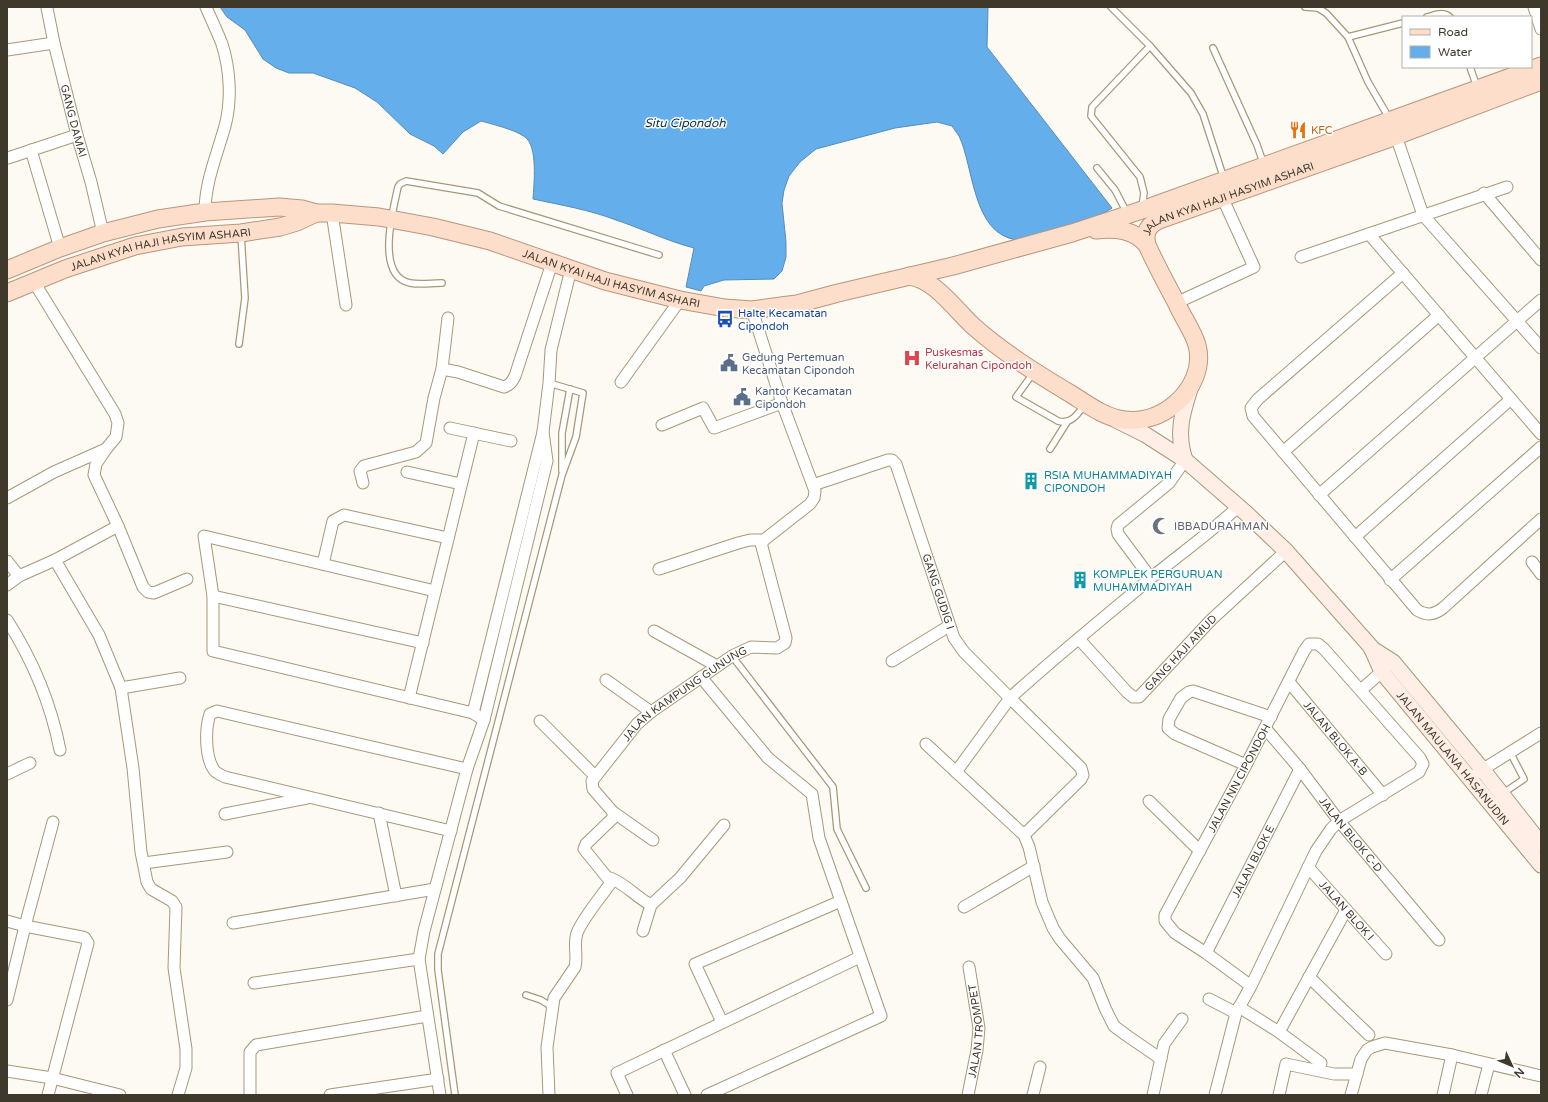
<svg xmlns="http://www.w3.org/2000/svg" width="1548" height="1102" font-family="'Varela Round',sans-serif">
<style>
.water{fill:#64afeb;stroke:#598cb1}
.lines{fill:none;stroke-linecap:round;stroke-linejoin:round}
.lane-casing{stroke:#a79977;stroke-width:8}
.street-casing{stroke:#a79977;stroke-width:13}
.secondary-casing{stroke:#a79977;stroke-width:17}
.primary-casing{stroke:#b9967c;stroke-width:19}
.lane{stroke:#fff;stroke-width:5.5}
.street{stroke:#fff;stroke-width:11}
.secondary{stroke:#feeee5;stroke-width:15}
.primary{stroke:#fddecb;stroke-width:17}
.labels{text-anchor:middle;stroke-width:3;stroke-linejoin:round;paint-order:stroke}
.street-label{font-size:11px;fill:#3f392b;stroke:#fff}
.food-label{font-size:11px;fill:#c56008;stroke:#fff;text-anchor:start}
.transit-label{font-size:11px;fill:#164399;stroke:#fff;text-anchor:start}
.health-label{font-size:11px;fill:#be3a42;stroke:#fff;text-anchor:start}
.service-label{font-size:11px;fill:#4e5e75;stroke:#fff;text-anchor:start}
.culture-label{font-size:11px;fill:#0d838f;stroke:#fff;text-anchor:start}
.worship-label{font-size:11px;fill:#5b616d;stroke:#fff;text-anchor:start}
.water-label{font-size:12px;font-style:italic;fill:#0b2d44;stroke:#fff}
</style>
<rect width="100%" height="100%" fill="#fdfaf3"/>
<path class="water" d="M220,7H988L987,47L1112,208L1099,216L1017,240C972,234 974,167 959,136C957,133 954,129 952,126L937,122L895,128L816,149L800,162L789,176L784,190L782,203L786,242V257L782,271L774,279L724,280L704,286L701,291L686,287L694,248C667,241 643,229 616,220C590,210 561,205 533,199C534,184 538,146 525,137C516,130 492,124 481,121L463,132L443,154L434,146L410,134L377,102L355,88L313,73H289L276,68L263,59L245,30L227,17Z"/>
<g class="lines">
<g class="lane-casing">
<g id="lane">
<path d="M1111,7L1150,46L1191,93L1203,114L1224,179"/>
<path d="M1305,7L1318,8L1326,13L1348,37L1368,82L1389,118"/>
<path d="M1427,17C1435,15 1443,11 1450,17"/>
<path d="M1348,37L1403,23"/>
<path d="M1213,48L1257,145L1264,165"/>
<path d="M1470,67L1477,87"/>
<path d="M1097,168L1115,190L1127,213"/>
<path d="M1142,207L1144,193L1140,177L1091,116L1092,107L1150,46"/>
<path d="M442,283C432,283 420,285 410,283C375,276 393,210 398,187L400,184L406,181L478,193L499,206L659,255"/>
<path d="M239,344L245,298L241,235"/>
<path d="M1034,372L1016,397L1058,421C1071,425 1078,414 1085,404"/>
<path d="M1050,449L1067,422"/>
<path d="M562,471V433L570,389"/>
<path d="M732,656L833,787L837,829L866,888"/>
<path d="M1502,794L1524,779L1510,752"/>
<path d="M526,995L541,1000L552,1007"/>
<path d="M455,1095L438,970V954L562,475L576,437L583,393L549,383"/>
</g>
</g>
<g class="street-casing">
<g id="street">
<path d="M1534,7L1541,29"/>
<path id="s1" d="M47,8L54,43L77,135L91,182L103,233"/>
<path d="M7,50L54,43"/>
<path d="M1394,130L1423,215L1541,348"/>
<path d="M31,150L60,248"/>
<path d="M8,158L77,135"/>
<path d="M1484,193L1541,260"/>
<path d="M205,212C205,182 217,155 225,126C232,100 230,69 222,44C217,31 211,19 206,7"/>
<path d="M332,213L346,305"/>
<path d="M1369,234L1541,434"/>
<path d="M1301,257L1507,187"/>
<path d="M1403,273L1258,399L1251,408L1253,416L1417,610C1427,616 1434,615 1443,608L1541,519"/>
<path d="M34,282L115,414L118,423L116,437L106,449L96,464L94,475L118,526L55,560L99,635L121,688L133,768L141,852L147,882L151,889L172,901L176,907L174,968L186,1049V1068L178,1095"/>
<path d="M1176,303L1254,267L1222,197"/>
<path d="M442,369L448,318"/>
<path d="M621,382L680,300"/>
<path d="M662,425L703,408L714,428L782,403"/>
<path d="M450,428L511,441"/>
<path d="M1283,452L1439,315"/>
<path d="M407,472L461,484"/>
<path d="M363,483L360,471L364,466L416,452L426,443L434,398L442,369L458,372L504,387C510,385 512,382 515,376L552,263"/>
<path id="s2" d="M813,485L888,460H892L896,464L954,638L964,652L1010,698L956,772"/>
<path d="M1319,495L1541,300"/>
<path d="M7,498L54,472L106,449"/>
<path d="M118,526L143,587L148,592L154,593L187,579"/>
<path d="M1355,537L1511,399"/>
<path d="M7,561L19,576"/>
<path d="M1532,562L1541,574"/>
<path d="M323,564L333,521L344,515L448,538"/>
<path d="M659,569L738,543L750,540H764"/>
<path d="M1390,580L1541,447"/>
<path d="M1145,583C1176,557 1209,534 1239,506"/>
<path d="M7,585L19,576L55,560"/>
<path d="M435,591L204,536L213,596V651L473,713L484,720"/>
<path d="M213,596L423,643"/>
<path d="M7,620C32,659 51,704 60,750"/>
<path d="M654,631L717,666"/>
<path id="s3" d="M1079,639L1127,692L1133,697H1139L1211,620L1286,551"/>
<path d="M892,661L949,626"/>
<path d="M701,677L768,758L812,794L819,838L881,1016L707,1095"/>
<path d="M606,680L651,712"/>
<path id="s4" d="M1289,682L1383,795"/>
<path d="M121,688L180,678"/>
<path d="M1361,690L1386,668"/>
<path d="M409,698L474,433"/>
<path d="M473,713L543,432L549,383L551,350L571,269"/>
<path d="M540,721L595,776"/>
<path id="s5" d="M1265,728L1300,769L1339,821L1439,940"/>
<path d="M926,744L1024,835L1029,847L1042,902L1053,928L1060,939L1093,978L1105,1008L1114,1026L1126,1035L1161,1059"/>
<path d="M1246,765L1175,734L1168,728L1169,719L1181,698L1189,692L1193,691L1271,717"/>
<path d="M1477,773L1541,733"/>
<path d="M7,774L30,763"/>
<path d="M1149,801L1200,851"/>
<path d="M613,812L653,840"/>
<path d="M379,813L396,896"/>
<path d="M225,814L307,798"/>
<path d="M451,831L225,777C221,775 216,773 214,770C205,757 205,729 210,714L217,711L467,769"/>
<path d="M1024,835L1081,779L1083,775L1081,768L1010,698C1054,658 1100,621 1145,583L1147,577V573L1118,534L1117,529L1118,525L1169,483L1185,460"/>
<path d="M144,863L227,852"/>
<path id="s6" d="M1308,867L1386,954"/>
<path d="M610,878C626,884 636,897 651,905L680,878L724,825"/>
<path d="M964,907L1034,866"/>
<path d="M7,921L25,926L82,937L85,938L88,943L48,1095"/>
<path d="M233,923L435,889"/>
<path d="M643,931L651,905"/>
<path id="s7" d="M1206,953L1300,769"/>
<path d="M1309,977L1369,1035"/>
<path d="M254,983L419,959"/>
<path d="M1209,999L1236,1013"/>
<path d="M7,1000L25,926L53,822"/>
<path d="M1239,1007L1279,1032L1321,1063"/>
<path d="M722,1022L695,964L841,901"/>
<path d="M1279,1032L1346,910"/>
<path d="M664,1050L685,1095"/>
<path d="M7,1071L52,1078L120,1095"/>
<path d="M250,1095V1052L256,1045L427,1016"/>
<path d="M330,1095L438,1079"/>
<path d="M440,1095L419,959L424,931L467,769L484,720L547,461L543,432"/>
<path id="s8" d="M549,1095L547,1047L554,998L575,967C578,956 573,945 577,933C583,918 600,898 610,884V881L584,849L586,844L613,818V812L593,789L592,781L637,724L651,712L732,656L751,647L777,648L785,643L786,638L761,543L764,540L810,504L814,498L815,491L782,403L752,310"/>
<path d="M627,1095L617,1073L860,957"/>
<path id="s9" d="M968,1095L977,1050L979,1028L969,967"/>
<path d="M1033,1095L1040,1067"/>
<path d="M1153,1095L1164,1044L1182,1019"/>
<path d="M1215,1095L1236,1013L1251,986L1316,851L1331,829L1339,821L1419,772L1423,764L1420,758L1324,649L1318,644H1309L1304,651L1246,765L1165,915V921L1175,933L1206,953L1251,986"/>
<path d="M1279,1095L1286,1064L1334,1074H1357"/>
<path d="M1351,1095L1361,1059L1367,1050L1372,1047L1385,1043L1452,1055L1541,1076"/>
<path d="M1443,1095L1452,1055"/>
<path d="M1481,1095L1489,1064"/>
</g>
</g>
<g class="secondary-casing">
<g id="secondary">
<path id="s10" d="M1116,420L1146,435L1185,460L1247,514L1286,551L1371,647L1382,672L1541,865"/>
<path d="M1185,460C1176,434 1182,414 1190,389"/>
<path d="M1371,648L1393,662L1482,769L1541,844"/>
</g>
</g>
<g class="primary-casing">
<g id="primary">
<path d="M1096,230C1115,228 1134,229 1147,245"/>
<path id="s11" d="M7,270L60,248L103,233L158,219L205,212L279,207L302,209L316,213H332L379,217L433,227L490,241L605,281L680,300L725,308L752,310L781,306L797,304L838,293L953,266L1072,233L1142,210L1541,66"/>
<path id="s12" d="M909,276C934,279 954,308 972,325C1002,352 1036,373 1071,394C1087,404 1105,418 1125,420C1143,422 1161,416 1175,404C1192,390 1203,367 1197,345C1193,331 1183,318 1177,304C1167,285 1156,265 1147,245C1144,233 1148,225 1159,220L1396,136L1541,81"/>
<path id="s13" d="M7,293L65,269L135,246L182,237L241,233L280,227L297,222L316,213"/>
</g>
</g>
<use href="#lane" class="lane"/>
<use href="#street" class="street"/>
<use href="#secondary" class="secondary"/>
<use href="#primary" class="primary"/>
</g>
<defs>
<g id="restaurant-bare" transform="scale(1.38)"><path d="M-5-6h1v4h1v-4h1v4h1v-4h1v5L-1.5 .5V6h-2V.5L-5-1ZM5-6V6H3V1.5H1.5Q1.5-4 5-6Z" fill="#e8710a" stroke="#fff" stroke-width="2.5" paint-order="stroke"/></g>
<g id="bus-bare" transform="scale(1.38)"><path d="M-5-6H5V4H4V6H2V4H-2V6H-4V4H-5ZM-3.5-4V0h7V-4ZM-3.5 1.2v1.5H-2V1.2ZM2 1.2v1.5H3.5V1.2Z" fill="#1a4fb4" stroke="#fff" stroke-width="2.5" paint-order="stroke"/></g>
<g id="hospital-bare" transform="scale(1.38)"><path d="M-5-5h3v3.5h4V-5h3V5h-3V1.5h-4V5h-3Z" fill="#e0444e" stroke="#fff" stroke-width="2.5" paint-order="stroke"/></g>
<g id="civic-bare" transform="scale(1.38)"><path d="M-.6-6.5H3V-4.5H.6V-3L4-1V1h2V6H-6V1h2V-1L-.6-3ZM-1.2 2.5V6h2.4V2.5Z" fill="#5c6f8a" stroke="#fff" stroke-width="2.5" paint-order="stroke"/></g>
<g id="building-bare" transform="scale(1.38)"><path d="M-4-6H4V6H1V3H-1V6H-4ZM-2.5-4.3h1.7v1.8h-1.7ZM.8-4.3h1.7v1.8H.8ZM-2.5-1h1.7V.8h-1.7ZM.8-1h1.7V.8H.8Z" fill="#0f9aa8" stroke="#fff" stroke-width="2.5" paint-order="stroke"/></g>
<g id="mosque-bare" transform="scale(1.38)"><path d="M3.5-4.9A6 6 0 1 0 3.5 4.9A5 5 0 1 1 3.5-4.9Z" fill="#6b7280" stroke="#fff" stroke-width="2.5" paint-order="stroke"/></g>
</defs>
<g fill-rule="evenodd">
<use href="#restaurant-bare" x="1298" y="130"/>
<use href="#bus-bare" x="725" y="319"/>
<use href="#hospital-bare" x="912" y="358"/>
<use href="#civic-bare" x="729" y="363"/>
<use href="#civic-bare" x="742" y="397"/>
<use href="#building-bare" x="1031" y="481"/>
<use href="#mosque-bare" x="1161" y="526"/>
<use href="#building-bare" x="1080" y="580"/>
</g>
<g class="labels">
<g class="street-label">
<text dy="4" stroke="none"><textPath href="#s1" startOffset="116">GANG DAMAI</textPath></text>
<text dy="4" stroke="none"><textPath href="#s12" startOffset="597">JALAN KYAI HAJI HASYIM ASHARI</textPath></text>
<text dy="4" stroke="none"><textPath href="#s13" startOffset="161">JALAN KYAI HAJI HASYIM ASHARI</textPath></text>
<text dy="4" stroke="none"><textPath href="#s11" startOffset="623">JALAN KYAI HAJI HASYIM ASHARI</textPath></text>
<text dy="4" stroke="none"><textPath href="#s2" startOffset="223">GANG GUDIG I</textPath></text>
<text dy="4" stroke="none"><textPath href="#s3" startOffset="146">GANG HAJI AMUD</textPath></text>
<text dy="4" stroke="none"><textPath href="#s8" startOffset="489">JALAN KAMPUNG GUNUNG</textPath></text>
<text dy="4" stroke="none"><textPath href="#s4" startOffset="73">JALAN BLOK A-B</textPath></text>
<text dy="4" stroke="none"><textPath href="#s10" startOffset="483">JALAN MAULANA HASANUDIN</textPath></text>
<text transform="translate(1239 778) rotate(-62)" y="4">JALAN NN CIPONDOH</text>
<text dy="4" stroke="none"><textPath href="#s5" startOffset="137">JALAN BLOK C-D</textPath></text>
<text dy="4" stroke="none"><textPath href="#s7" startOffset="103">JALAN BLOK E</textPath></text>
<text dy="4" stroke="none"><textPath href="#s6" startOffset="58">JALAN BLOK I</textPath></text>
<text dy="4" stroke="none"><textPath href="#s9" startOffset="65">JALAN TROMPET</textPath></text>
</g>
<g class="food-label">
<text x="1311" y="134">KFC</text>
</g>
<g class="transit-label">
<text x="738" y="317">Halte Kecamatan<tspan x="738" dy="13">Cipondoh</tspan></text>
</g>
<g class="health-label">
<text x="925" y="356">Puskesmas<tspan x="925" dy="13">Kelurahan Cipondoh</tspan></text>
</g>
<g class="service-label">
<text x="742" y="361">Gedung Pertemuan<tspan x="742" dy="13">Kecamatan Cipondoh</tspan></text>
<text x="755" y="395">Kantor Kecamatan<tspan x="755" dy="13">Cipondoh</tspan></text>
</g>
<g class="culture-label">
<text x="1044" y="479">RSIA MUHAMMADIYAH<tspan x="1044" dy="13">CIPONDOH</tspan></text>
<text x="1093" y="578">KOMPLEK PERGURUAN<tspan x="1093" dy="13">MUHAMMADIYAH</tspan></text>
</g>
<g class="worship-label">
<text x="1174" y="530">IBBADURAHMAN</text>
</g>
<g class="water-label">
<text x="685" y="127">Situ Cipondoh</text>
</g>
</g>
<rect width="1548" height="1102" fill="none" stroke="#3f392b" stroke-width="16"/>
<rect x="1402" y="16" width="130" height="52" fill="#ffffff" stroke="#b2b0aa"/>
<rect x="1410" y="29" width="20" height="6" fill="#fddecb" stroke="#b2b0aa"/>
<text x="1438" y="36" font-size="12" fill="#3f392b">Road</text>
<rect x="1410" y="46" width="20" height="12" fill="#64afeb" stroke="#b2b0aa"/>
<text x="1438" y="56" font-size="12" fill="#3f392b">Water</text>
<g transform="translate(1512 1066) rotate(134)" stroke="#ffffff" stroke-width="3" paint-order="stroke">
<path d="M0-3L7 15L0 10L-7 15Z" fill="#3f392b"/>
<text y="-6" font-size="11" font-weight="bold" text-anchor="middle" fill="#3f392b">N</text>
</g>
</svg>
